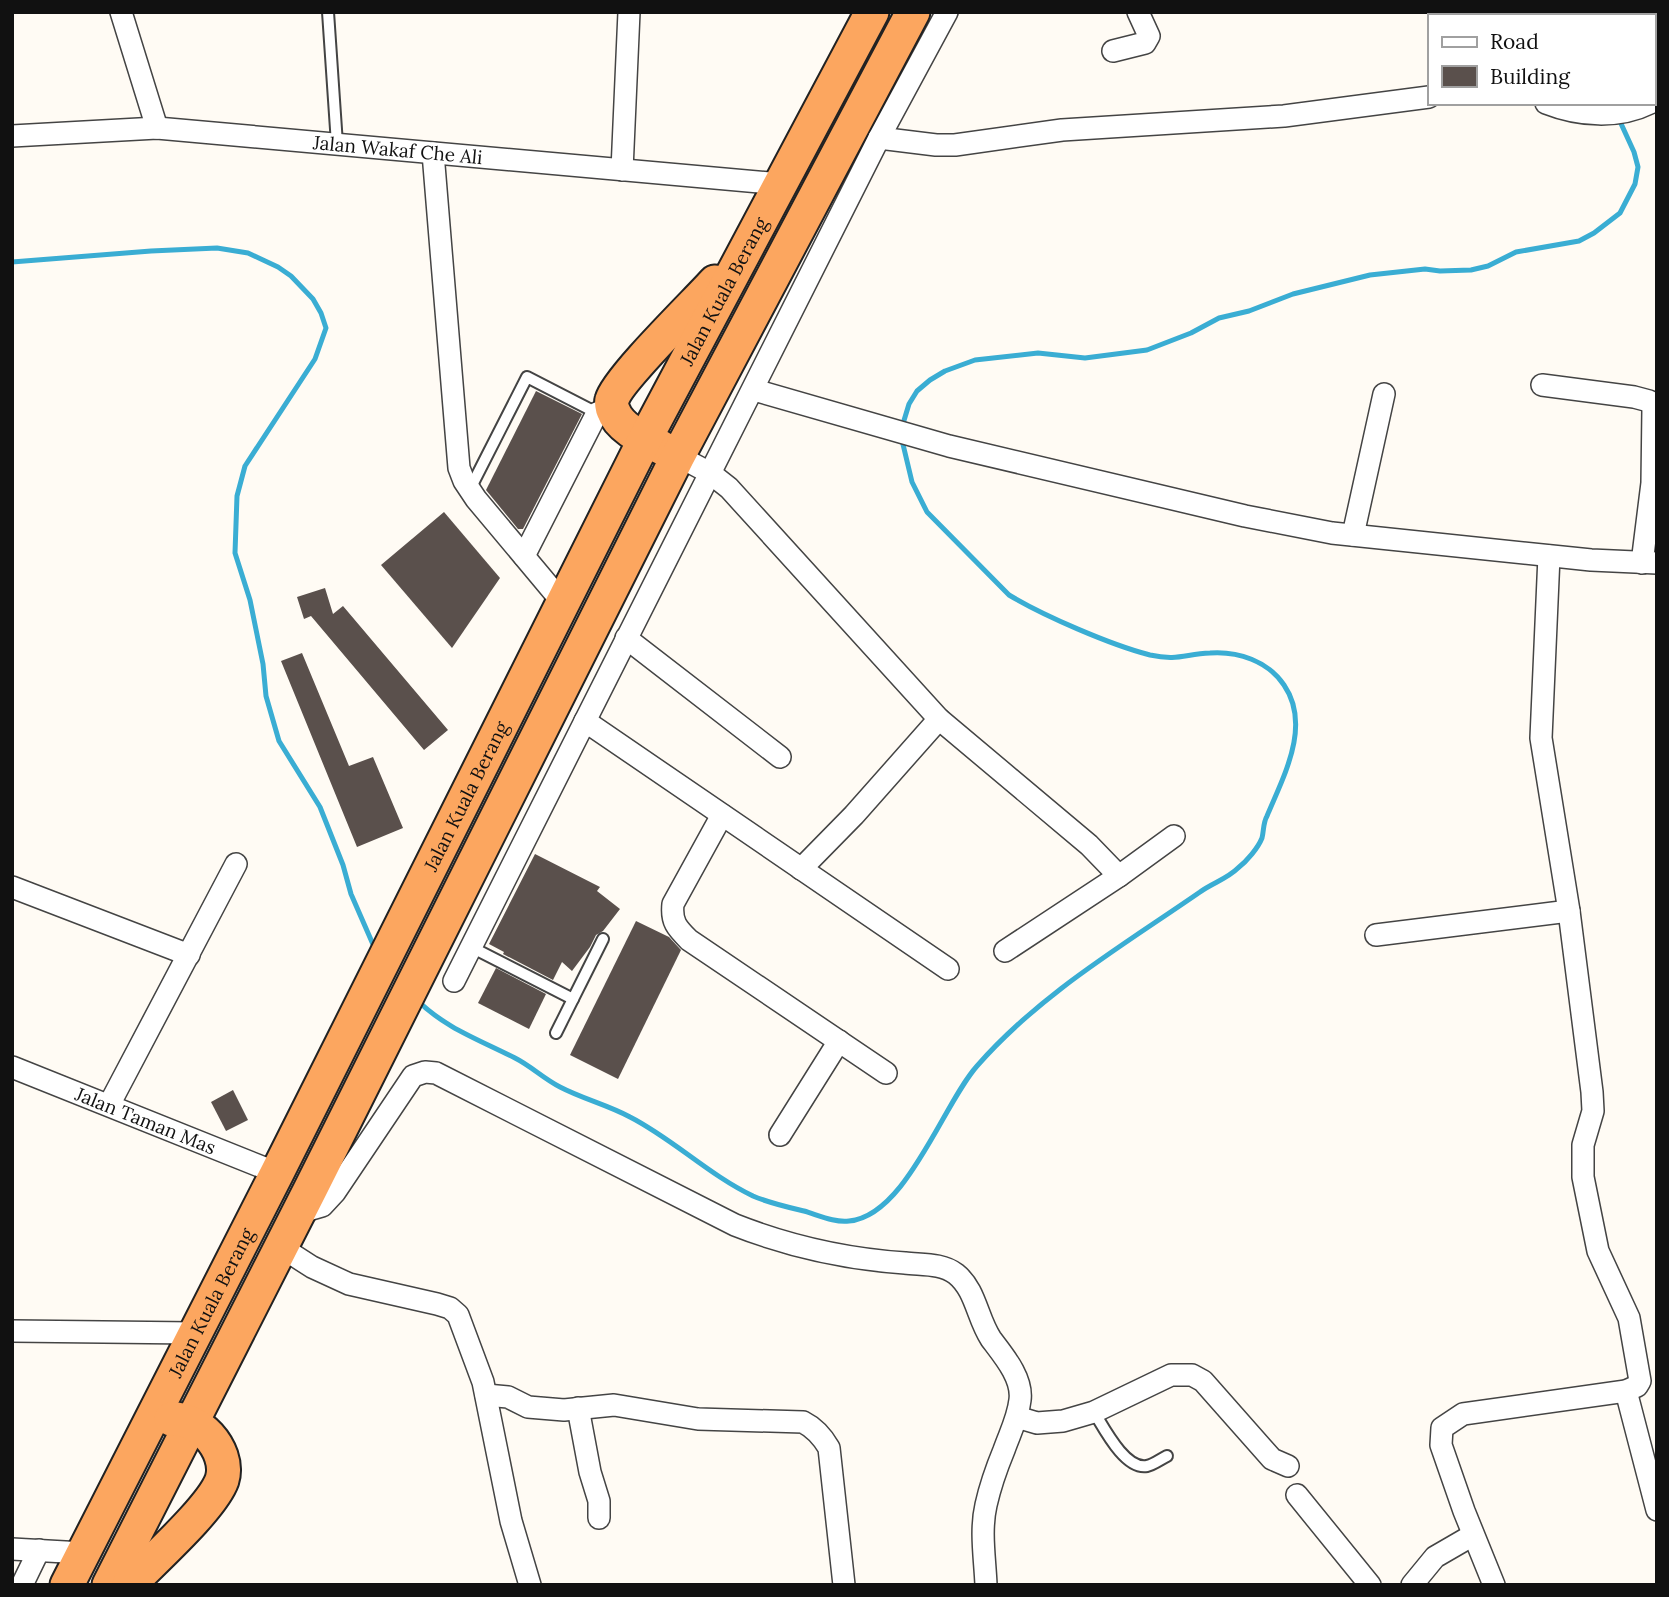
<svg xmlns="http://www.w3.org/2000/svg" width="1669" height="1597" font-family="Lora,serif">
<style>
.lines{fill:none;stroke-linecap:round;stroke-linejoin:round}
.stream{stroke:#3aadd3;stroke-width:5}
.building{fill:#5a504c}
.service-casing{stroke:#444;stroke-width:14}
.minor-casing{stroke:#444;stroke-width:24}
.trunk-casing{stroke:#222;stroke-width:37}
.service{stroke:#fff;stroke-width:10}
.minor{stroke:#fff;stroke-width:21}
.trunk{stroke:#fca65f;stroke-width:33}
.labels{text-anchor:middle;stroke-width:7;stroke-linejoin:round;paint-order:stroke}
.street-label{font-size:19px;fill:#111;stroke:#fff}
</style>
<rect width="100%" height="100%" fill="#fffbf4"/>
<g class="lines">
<g class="stream">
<path d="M1560,12L1561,16"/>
<path d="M12,262L151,251L217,248L248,253L278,267L291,276L313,299L321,313L326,328L315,359L245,466L237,496L235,553L250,600L263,664L266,696L279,741L320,807L343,865L351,894L375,949"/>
<path d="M902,427L909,404L917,391L930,380L945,371L975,360L1038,353L1085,358L1147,350L1191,333L1219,318L1249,311L1293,294L1370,275L1425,269L1440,271L1471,270L1488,266L1516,252L1579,241L1594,233L1620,213L1635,184L1638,167L1634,152L1618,117"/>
<path d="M417,1000C445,1028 480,1040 515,1058C531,1066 544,1079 560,1087C583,1099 608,1105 630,1117C673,1139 709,1175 753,1196C769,1203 787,1207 804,1211C818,1215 835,1223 849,1221C906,1216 943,1104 977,1066C1040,994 1122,946 1200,892C1212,883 1227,879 1238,868C1247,861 1258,848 1262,838C1264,830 1263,823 1267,816C1283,777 1312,726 1284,685C1268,661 1238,651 1210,653C1185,654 1178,661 1150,655C1111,645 1044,616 1009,595L927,512L912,482L901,436"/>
</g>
</g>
<g class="building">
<path d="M536,391L582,414L523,529H518L486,490Z"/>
<path d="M444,512L500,578L452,648L381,565Z"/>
<path d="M325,588L333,614L343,606L448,730L424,750L311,616L304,619L297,597Z"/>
<path d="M302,653L349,766L373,757L403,828L357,847L281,661Z"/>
<path d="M535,854L600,887L597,891L620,909L603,931L596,935L590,947L572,971L562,962L553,980L503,954L504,952L489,944Z"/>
<path d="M636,921L669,937L681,950L618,1079L570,1055Z"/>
<path d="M496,968L546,994L529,1029L478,1003Z"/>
<path d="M233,1090L248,1120L226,1131L211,1102Z"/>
</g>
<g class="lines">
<g class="service-casing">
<g id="service">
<path d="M328,12L337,144"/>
<path d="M470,489L527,377L597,413"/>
<path d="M471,947L573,999"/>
<path d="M556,1033L603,939"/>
<path d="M1094,1412C1104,1428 1125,1470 1147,1466C1153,1465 1161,1459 1167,1456"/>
</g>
</g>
<g class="minor-casing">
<g id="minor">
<path d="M121,12L157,128"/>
<path d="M1113,51L1145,43L1149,36L1138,12"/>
<path d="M1546,103C1579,116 1618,119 1650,103"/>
<path id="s1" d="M12,136L157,128L781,184"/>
<path d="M879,138L936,145H955L1062,130L1284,116L1429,97"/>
<path d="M433,153L459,468L464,481L476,499L563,603"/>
<path d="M622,170L629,12"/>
<path d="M1542,385L1634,397L1649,401L1653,408L1652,483L1642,563"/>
<path d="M754,390L949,446L1245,516L1332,533L1591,560L1657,563"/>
<path d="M678,456L710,473L729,488L939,719L1089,845L1119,876"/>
<path d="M1353,535L1384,394"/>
<path d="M524,556L597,413L612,408"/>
<path d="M626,638L780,757"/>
<path d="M585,721L948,969"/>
<path d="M722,815L673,904C671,922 677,928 689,940L886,1073"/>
<path d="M801,869L854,815L939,719"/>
<path d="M12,887L189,955"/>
<path d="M1376,935L1569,911"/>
<path d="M1005,951L1119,876L1174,836"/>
<path d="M454,981L879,138L947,12"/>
<path id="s2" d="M12,1067L277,1173"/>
<path d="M109,1105L236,864"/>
<path d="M780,1135L839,1041"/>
<path d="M298,1213L322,1206L335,1192L413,1076L425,1072L436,1073L735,1225C791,1247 846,1259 905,1263C922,1265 942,1263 956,1274C976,1290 977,1318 991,1339C1003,1355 1023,1378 1020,1400C1018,1418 1010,1433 1004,1450C997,1467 990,1487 986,1505C980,1531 985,1559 986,1585"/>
<path d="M281,1247L312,1267L349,1284L437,1304L450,1308L458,1315L483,1382L511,1521L530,1585"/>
<path d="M12,1331L194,1333"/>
<path d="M1626,1391L1657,1510"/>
<path d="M486,1395L508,1397L528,1407L564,1410L614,1405L698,1419L803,1422C815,1428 822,1436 829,1448L844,1585"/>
<path d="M578,1408L590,1472L599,1501V1518"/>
<path d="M1017,1417L1037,1423L1063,1421L1094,1412L1171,1375H1192L1203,1381L1272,1459L1288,1466"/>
<path d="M1297,1495L1370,1585"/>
<path d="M12,1549L83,1553"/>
<path d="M22,1585L39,1550"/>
<path d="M1412,1585L1435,1557L1473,1535"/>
<path d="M1494,1585L1464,1511L1441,1445L1442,1428L1463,1414L1626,1391L1637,1386L1640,1381L1629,1318L1598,1251L1583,1177V1145L1593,1111L1592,1092L1569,911L1541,738L1549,556"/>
</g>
</g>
<g class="trunk-casing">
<g id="trunk">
<path d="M664,449C647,440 620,430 613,410C612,408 611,402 612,400C617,380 697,302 715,282"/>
<path id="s3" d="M67,1585L277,1173L645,439L872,12"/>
<path d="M109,1585L310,1190L678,456L913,12"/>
<path d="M129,1585C152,1561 212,1508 222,1480C227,1464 219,1447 209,1436C200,1426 184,1418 171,1419"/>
</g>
</g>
<use href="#service" class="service"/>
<use href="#minor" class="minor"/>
<use href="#trunk" class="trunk"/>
</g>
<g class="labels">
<g class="street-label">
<text dy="7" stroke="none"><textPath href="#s1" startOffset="387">Jalan Wakaf Che Ali</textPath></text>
<text dy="7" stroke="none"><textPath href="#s3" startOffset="1451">Jalan Kuala Berang</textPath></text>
<text dy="7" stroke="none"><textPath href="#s3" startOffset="884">Jalan Kuala Berang</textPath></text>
<text dy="7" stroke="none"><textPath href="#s2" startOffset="144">Jalan Taman Mas</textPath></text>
<text dy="7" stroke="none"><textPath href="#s3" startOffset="317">Jalan Kuala Berang</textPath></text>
</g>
</g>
<rect width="1669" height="1597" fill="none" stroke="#111111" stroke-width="28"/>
<rect x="1428" y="14" width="228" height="91" fill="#ffffff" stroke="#a0a0a0" stroke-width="2"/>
<rect x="1442" y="37" width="35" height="10" fill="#ffffff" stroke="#a0a0a0" stroke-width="2"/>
<text x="1490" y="49" font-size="21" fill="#111111">Road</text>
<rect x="1442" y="66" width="35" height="21" fill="#5a504c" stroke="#a0a0a0" stroke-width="2"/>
<text x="1490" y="84" font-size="21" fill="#111111">Building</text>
</svg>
